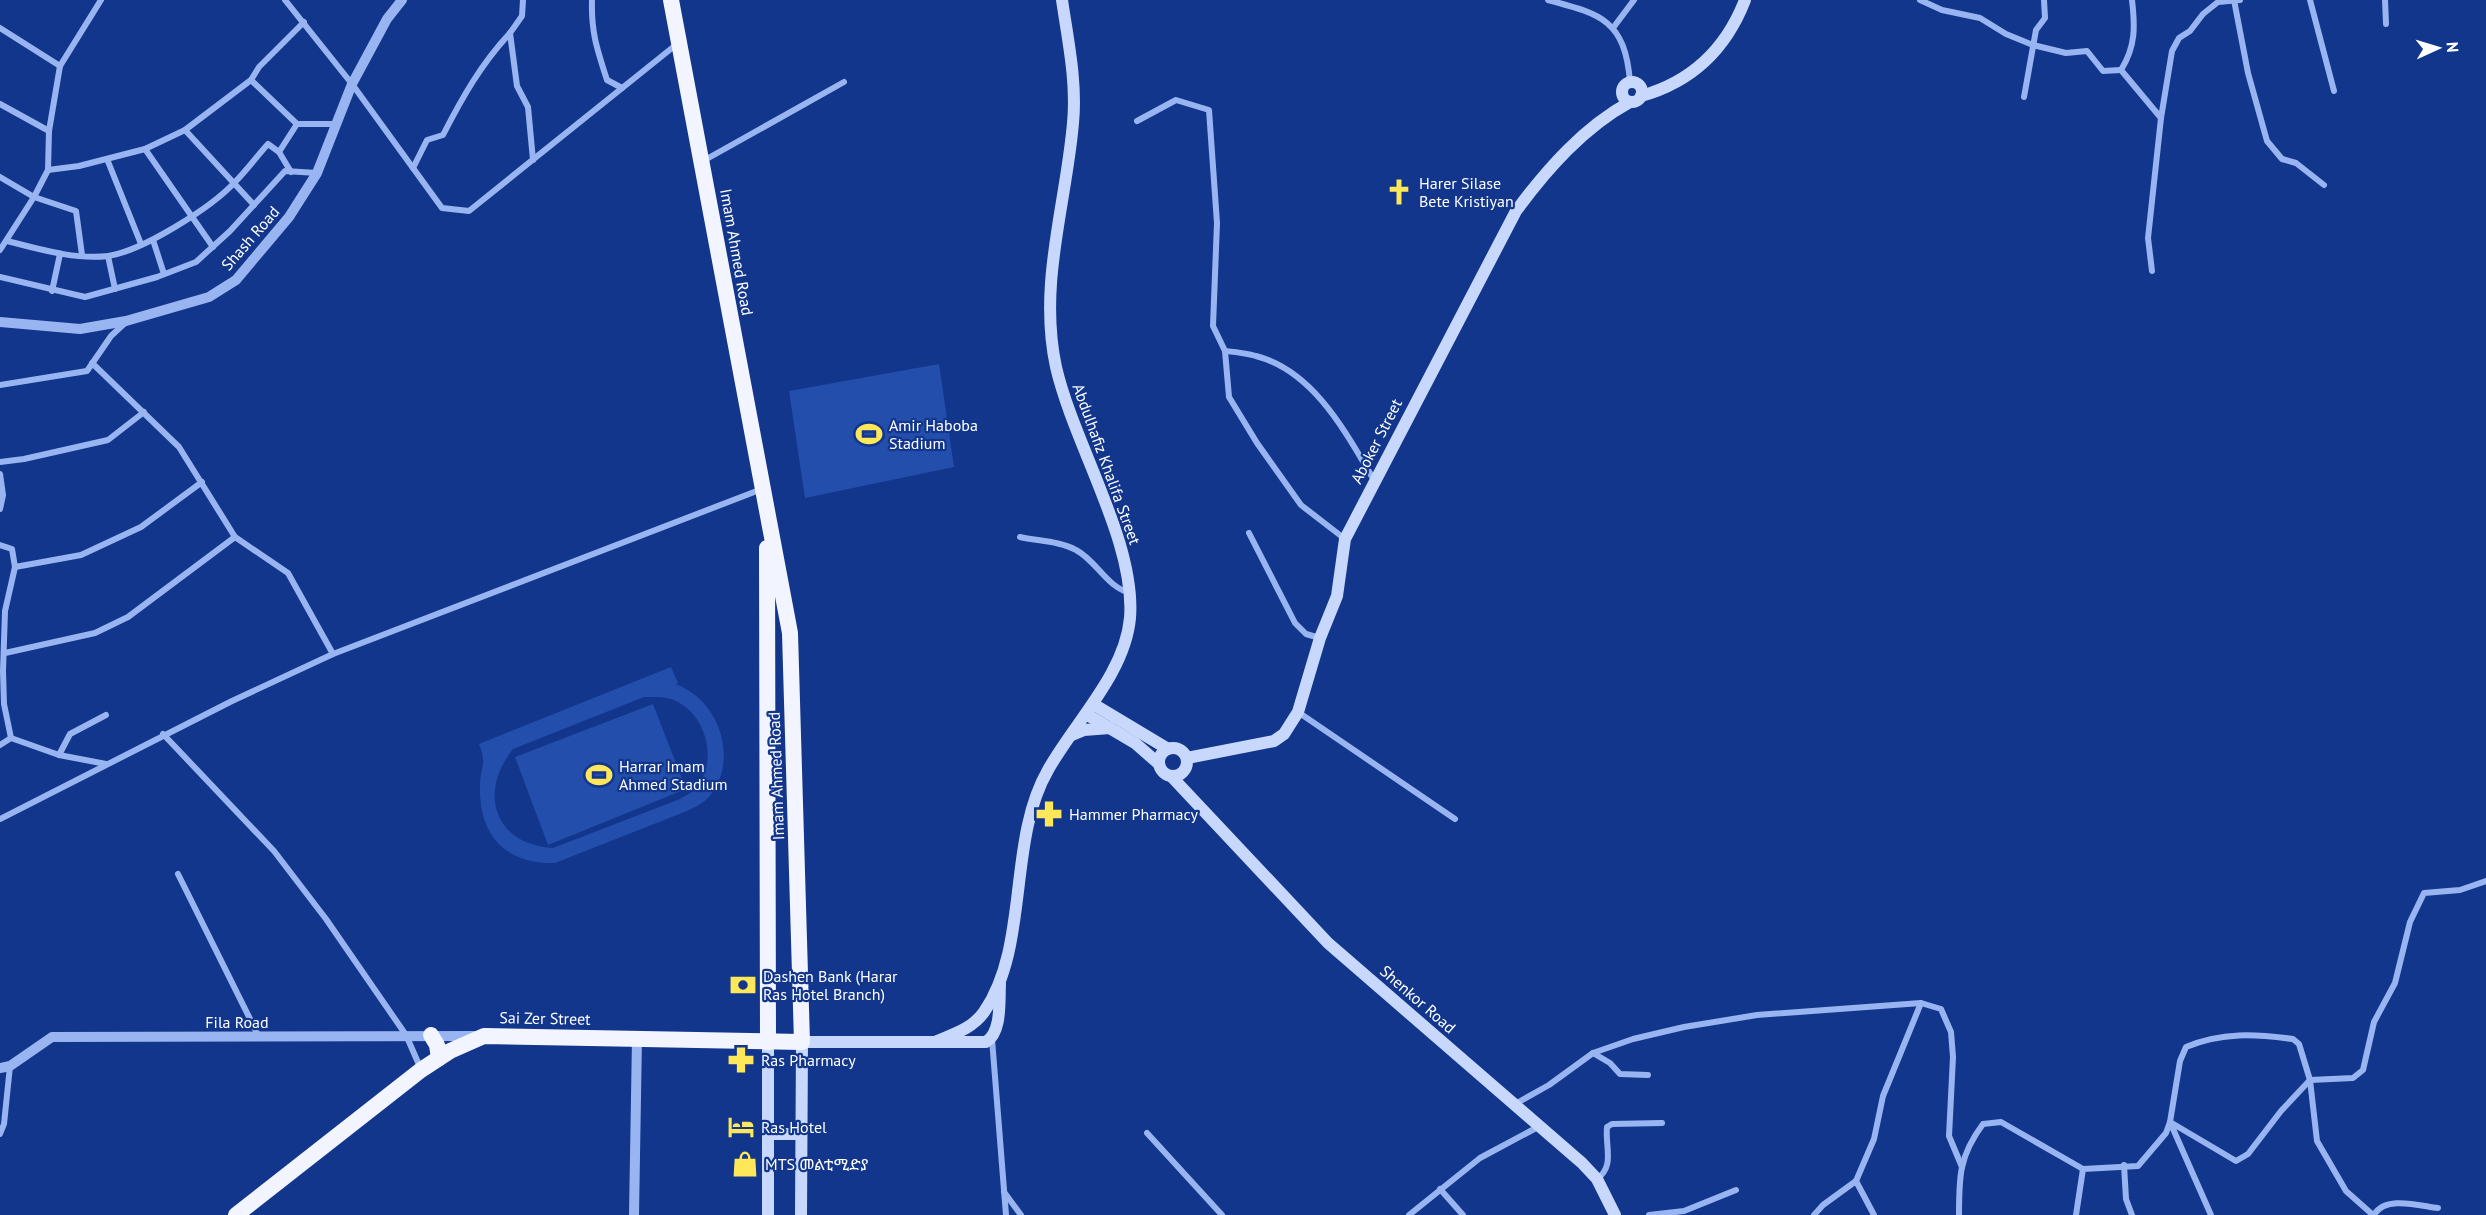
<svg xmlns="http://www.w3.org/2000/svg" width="2486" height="1215" font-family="'PT Sans','Noto Sans Ethiopic',sans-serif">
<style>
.green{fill:#234eab;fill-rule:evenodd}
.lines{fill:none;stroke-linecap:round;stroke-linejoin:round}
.minor{stroke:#99b5f1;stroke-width:6}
.tertiary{stroke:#99b5f1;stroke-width:10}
.secondary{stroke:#c8d7fc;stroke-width:12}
.trunk{stroke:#f2f4ff;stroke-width:16}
.labels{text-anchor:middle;stroke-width:4.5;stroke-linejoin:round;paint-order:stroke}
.poi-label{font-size:16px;fill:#fff;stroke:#12368c;text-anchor:start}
.street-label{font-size:16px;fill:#fff;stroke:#12368c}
</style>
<rect width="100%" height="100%" fill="#12368c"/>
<g class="green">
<path d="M939,364L954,467L805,498L789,391Z"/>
<path d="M671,667L678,683L675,684C720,699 741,763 707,799C702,804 693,808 687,811L555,863C505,864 478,835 480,784C481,764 487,765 479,744ZM644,697C654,697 667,696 676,701C707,716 719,762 695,789C692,793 684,796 680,799L553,848C494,844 478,793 513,749Z"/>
<path d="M653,704L686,789L548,845L515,757Z"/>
</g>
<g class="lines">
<g class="minor">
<path d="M285,0L352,84L442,208L469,211L677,44"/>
<path d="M523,0L522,16L510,33L517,86L528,107L533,160"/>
<path d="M592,0C591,32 597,49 607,80L622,88"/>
<path d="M1548,0C1601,14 1625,20 1630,82"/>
<path d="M1920,0L1942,10L1980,18L2006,34L2033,45L2066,53L2087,51L2103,71L2121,70"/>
<path d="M2234,0L2248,73L2267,141L2282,159L2296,163L2324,185"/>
<path d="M2310,0L2334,91"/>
<path d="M2385,0L2386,24"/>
<path d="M0,28L60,66"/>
<path d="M1613,28L1634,0"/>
<path d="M2121,70C2136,46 2135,26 2132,0"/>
<path d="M2121,70L2161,118"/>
<path d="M251,80L297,124"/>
<path d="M2024,97L2036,30L2045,18L2044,0"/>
<path d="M0,104L49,131"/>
<path d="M1137,121L1176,100L1209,110L1217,223L1213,326L1225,351"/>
<path d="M185,130L254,205"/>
<path d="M145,149L213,247"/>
<path d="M279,152L297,124H337"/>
<path d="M107,159L141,244"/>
<path d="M703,161L844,82"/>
<path d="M413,168L427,140L443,135C462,98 481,64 510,33"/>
<path d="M48,170L79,166L145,149L185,130L251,80L259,67L304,22"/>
<path d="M0,177L34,197L76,211L82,255"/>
<path d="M153,240L164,274"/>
<path d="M7,241C39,249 75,260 108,256C142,251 211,208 235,182C247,170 257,156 268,144L279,152L291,172"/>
<path d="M0,250L34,197L48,170L49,131L60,66L101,0"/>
<path d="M108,256L115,289"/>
<path d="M2152,271L2148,238L2161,118L2172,51L2179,38L2190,31L2203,14L2218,2L2240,0"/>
<path d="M0,277L85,297L157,277L196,262L230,231L285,171L317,173"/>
<path d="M52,291L60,254"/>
<path d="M92,363L179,447L235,537L288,573L333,654"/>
<path d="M0,385L87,371L111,336L125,323"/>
<path d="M0,462L24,459L108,440L144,412"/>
<path d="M0,474L3,495L0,509"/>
<path d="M1249,533L1295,623L1306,634L1320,638"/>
<path d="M1020,537C1037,541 1060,541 1076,550C1097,561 1107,588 1131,593"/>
<path d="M1345,539L1301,505L1257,443L1229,397L1225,351C1235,352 1246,353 1256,356C1314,371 1346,433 1374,480"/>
<path d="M0,545L12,549L15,567L5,611L3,671L4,704L11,738"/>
<path d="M15,567L81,555L141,527L202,482"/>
<path d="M5,653L95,633L128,617L235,537"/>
<path d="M1298,712L1455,819"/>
<path d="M163,734L274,851L326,919L406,1035L420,1067"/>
<path d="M0,745L11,738L59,755L106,764"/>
<path d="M59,755L70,734L106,715"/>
<path d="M0,819L232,701L333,654L762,489"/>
<path d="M178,874L259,1037"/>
<path d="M992,1039L1006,1215"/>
<path d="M1593,1053L1610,1063L1620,1074L1648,1075"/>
<path d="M1515,1104L1549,1085L1593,1053L1633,1039L1684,1027L1757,1015L1921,1003L1941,1009L1951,1032L1953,1057L1949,1136L1962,1167"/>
<path d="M1147,1133L1222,1215"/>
<path d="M0,1134L4,1124L10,1066"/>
<path d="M2124,1165L2126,1199L2132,1215"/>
<path d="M1597,1179C1615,1166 1605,1147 1607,1127L1612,1124L1662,1123"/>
<path d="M1856,1181L1874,1139L1883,1096L1921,1003"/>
<path d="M1440,1189L1463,1215"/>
<path d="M1004,1192L1021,1215"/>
<path d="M1409,1215L1480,1158L1538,1127"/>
<path d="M1649,1215L1684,1211L1736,1190"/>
<path d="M1814,1215L1823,1205L1856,1181L1874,1215"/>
<path d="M1959,1215C1959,1177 1959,1156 1983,1124L2001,1122L2083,1169L2138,1166L2166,1133L2170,1122L2180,1061L2186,1047C2222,1032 2255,1034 2293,1039L2299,1044L2310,1080L2317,1141L2346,1191L2373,1215"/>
<path d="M2076,1215L2083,1169"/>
<path d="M2211,1215L2170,1122L2236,1161L2248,1154L2281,1111L2310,1080L2353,1078L2363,1070L2374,1022L2395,983L2410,922L2424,893L2460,890L2486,881"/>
<path d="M2374,1215C2385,1195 2420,1206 2438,1208"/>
</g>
<g class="tertiary">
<path d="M0,322L80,329L126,321L209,297L236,280L289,217L317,173L352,84L387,19L402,0"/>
<path d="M0,1068L10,1066L52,1037L478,1036"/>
<path d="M634,1215L637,1038"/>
</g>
<g class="secondary">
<circle cx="1632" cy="92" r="10"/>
<path d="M1641,96C1691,82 1726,49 1745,0"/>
<path d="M1093,704L1168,749"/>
<path d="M1086,714L1135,743L1159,764"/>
<path d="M1072,735L1084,730L1110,728"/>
<circle cx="1173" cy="762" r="14"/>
<path d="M1187,758L1274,741L1284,734L1298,712L1320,638L1337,596L1345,539L1516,211C1547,169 1584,127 1630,102"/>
<path d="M1171,776L1328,943L1582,1163L1597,1179L1615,1215"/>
<path d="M937,1041C954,1034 973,1028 984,1012C1030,945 1007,841 1048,770C1074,723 1125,674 1130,618C1136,542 1074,445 1056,367C1038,284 1066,205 1073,123C1077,82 1068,41 1062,0"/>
<path d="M768,1042V1215"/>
<path d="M768,1134H801"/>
<path d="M801,1215L802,1042H986C1002,1032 999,1002 1000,984"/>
</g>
<g class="trunk">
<path d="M767,548L768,1042"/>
<path d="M431,1035L437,1045L439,1058"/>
<path d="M236,1215L421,1070L450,1051L484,1036L802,1042L790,633L671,0"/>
</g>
</g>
<defs>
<g id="church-bare" transform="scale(2.07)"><path d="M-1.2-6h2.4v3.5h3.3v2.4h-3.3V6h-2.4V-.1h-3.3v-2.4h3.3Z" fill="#ffe75a" stroke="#12368c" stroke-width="2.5" paint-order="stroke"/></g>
<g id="stadium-bare" transform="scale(2.07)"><path d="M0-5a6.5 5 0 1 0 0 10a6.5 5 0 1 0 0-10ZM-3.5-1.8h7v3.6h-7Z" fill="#ffe75a" stroke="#12368c" stroke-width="2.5" paint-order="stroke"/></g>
<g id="pharmacy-bare" transform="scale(2.07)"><path d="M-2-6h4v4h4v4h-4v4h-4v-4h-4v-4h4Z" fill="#ffe75a" stroke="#12368c" stroke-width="2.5" paint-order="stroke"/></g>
<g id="bank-bare" transform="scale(2.07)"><path d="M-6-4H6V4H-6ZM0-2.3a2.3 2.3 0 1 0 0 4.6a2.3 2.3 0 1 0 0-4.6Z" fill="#ffe75a" stroke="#12368c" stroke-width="2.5" paint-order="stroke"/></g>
<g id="hotel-bare" transform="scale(2.07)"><path d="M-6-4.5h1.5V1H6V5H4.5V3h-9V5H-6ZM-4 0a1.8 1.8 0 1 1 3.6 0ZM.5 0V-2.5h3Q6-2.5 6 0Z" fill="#ffe75a" stroke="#12368c" stroke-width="2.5" paint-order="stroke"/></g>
<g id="shop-bare" transform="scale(2.07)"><path d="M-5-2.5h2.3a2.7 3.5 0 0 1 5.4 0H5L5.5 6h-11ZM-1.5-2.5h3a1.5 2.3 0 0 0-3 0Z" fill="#ffe75a" stroke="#12368c" stroke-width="2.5" paint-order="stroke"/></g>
</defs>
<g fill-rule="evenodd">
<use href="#church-bare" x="1399" y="192"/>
<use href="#stadium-bare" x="869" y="434"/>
<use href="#stadium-bare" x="599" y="775"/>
<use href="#pharmacy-bare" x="1049" y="814"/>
<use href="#bank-bare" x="743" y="985"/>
<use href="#pharmacy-bare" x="741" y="1060"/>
<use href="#hotel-bare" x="741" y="1127"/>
<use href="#shop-bare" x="745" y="1164"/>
</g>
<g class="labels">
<g class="poi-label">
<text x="1419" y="189">Harer Silase<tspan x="1419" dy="18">Bete Kristiyan</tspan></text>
<text x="889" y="431">Amir Haboba<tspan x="889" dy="18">Stadium</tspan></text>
<text x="619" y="772">Harrar Imam<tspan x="619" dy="18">Ahmed Stadium</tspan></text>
<text x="1069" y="820">Hammer Pharmacy</text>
<text x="763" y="982">Dashen Bank (Harar<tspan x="763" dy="18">Ras Hotel Branch)</tspan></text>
<text x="761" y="1066">Ras Pharmacy</text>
<text x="761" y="1133">Ras Hotel</text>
<text x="765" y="1170">MTS መልቲሚድያ</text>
</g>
<g class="street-label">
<text transform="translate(250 238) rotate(-49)" y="6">Shash Road</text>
<text transform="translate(737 252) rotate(80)" y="6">Imam Ahmed Road</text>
<text transform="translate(1376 441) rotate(-63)" y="6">Aboker Street</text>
<text transform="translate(1107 464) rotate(70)" y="6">Abdulhafiz Khalifa Street</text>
<text transform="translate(776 776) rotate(-92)" y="6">Imam Ahmed Road</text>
<text transform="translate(1418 999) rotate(41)" y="6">Shenkor Road</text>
<text transform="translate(545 1018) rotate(1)" y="6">Sai Zer Street</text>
<text x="237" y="1028">Fila Road</text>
</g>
</g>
<g transform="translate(2438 48) rotate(86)" stroke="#12368c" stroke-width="4.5" paint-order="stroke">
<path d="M0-4.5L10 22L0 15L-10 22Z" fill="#ffffff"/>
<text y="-9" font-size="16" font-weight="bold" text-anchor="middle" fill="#ffffff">N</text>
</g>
</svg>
